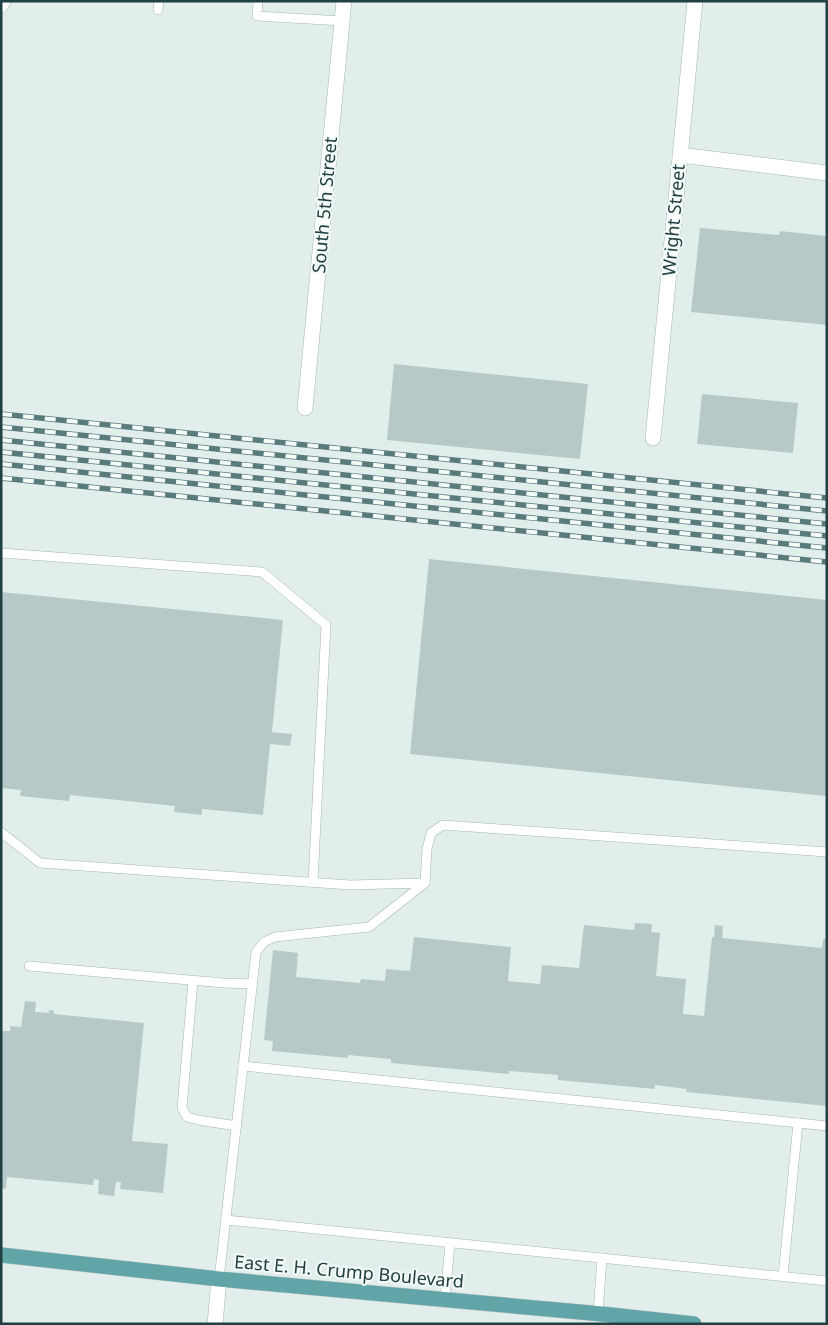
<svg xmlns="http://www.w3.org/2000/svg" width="828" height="1325" font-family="'Noto Sans',sans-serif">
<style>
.building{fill:#b7c9c6}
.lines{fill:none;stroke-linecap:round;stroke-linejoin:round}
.service-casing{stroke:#a4b6b5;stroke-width:10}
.minor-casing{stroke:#a4b6b5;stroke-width:16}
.primary-casing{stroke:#c1caca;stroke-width:16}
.service{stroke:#fff;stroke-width:9}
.minor{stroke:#fff;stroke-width:15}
.primary{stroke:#62a5a8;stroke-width:15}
.rail-casing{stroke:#5a7b7c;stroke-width:5.5}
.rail{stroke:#f3faf8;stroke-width:4;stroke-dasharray:11;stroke-linecap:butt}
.labels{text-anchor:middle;stroke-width:4;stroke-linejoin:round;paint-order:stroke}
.street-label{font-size:18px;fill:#204041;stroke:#f3faf8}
</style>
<rect width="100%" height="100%" fill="#e2eeec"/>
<g class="building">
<path d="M700,228L779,235L780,231L827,236V325L691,312Z"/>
<path d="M394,364L588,384L580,459L387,440Z"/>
<path d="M702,394L798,403L793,453L697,444Z"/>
<path d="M429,559L827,600V796L410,754Z"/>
<path d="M1,592L283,620L272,732L292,734L290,746L270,744L263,815L202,809V815L174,812L175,806L70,795L69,801L20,796L21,790L1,788Z"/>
<path d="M635,923L652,924L651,932L660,933L656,976L686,979L683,1014L704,1016L712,937H714L715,925L723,926L722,938L822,948L823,939H827V1106L686,1092L687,1089L655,1085V1089L558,1080V1075L509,1071V1074L391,1063V1059L348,1055V1058L272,1051L273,1041L264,1040L273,950L298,953L296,977L360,983L361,979L385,981L386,969L410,971L414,937L511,947L508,981L540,984L542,965L579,968L584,925L634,930Z"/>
<path d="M25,1001L36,1002L35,1012L49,1013V1010L54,1011V1014L144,1023L132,1141L168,1144L163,1193L120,1189L121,1182H116L114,1196L98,1194L99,1180L94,1179L93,1185L7,1177L6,1189L1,1188V1031H10V1026L21,1027Z"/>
</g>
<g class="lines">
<g class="service-casing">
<g id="service">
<path d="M258,1L257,16L342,21"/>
<path d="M158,10L159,1"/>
<path d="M1,553L262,572L326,625L313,882"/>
<path d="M1,832L40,863L350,885L425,883"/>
<path d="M29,966L224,983L253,984"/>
<path d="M193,981L182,1108L187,1117L198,1120L237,1126"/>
<path d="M243,1066L827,1126"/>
<path d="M226,1220L827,1281"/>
<path d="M783,1276L798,1123"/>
<path d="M219,1279L256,952L264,942L275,937L369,927L425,883L427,849L431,833L443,825L827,852"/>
<path d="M445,1299L450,1243"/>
<path d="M598,1313L602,1258"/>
</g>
</g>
<g class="minor-casing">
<g id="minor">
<path d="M1,5L3,1"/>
<path d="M680,155L827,173"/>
<path d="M305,408L344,1"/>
<path d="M653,438L695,1"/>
<path d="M215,1324L219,1279"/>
</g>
</g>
<g class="primary-casing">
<path id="primary" d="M1,1255L219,1279L602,1314L694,1324"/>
</g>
<use href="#service" class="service"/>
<use href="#minor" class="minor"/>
<use href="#primary" class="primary"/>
<g class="rail-casing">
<g id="rail">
<path d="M1,414L827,498"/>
<path d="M1,427L827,511"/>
<path d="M1,440L827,524"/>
<path d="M1,452L827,536"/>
<path d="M1,464L827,548"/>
<path d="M1,478L827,562"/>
</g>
</g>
<use href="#rail" class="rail"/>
</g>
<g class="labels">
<g class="street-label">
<text transform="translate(325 205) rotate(-85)" y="6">South 5th Street</text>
<text transform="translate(674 220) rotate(-85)" y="6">Wright Street</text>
<text transform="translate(349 1272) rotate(5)" y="6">East E. H. Crump Boulevard</text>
</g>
</g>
<rect width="828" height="1325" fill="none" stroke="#204041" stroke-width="5"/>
</svg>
